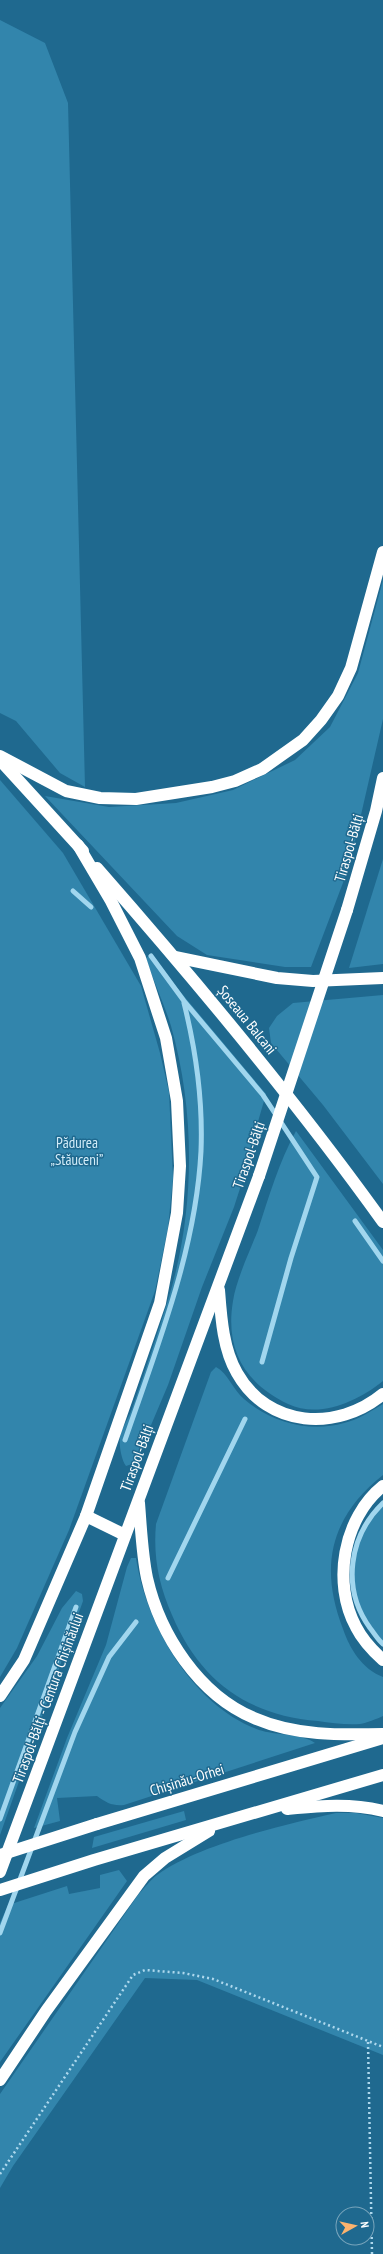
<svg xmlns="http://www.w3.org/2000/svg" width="383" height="2254" font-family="'PT Sans Narrow',sans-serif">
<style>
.green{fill:#3285ac}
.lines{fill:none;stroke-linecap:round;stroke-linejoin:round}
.stream{stroke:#a1d6ee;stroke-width:5}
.path{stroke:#aed8ed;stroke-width:2.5;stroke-dasharray:2 3;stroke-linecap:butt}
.highway{stroke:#fff;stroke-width:12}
.highway-bridge{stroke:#fff;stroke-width:12}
.labels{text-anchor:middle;stroke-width:3;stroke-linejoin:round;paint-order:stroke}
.street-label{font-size:15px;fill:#fff;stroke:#1f698f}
.park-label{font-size:15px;fill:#d3edf9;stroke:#1f698f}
</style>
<rect width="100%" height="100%" fill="#1f698f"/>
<g class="green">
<path d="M0,20L45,43L68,103L85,787L60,773L16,721L0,713Z"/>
<path d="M383,580V719L349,867L311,967H285L207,955L177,936L45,796L109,807L176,803L233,790L295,760L330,727L358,673Z"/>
<path d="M0,780L63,853L141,986L160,1053L169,1092L173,1178L168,1228L155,1291L69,1530L17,1648L0,1677Z"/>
<path d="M383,859V964L349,968Z"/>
<path d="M152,954L173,983L266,1094L253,1139V1148L234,1207L202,1287L168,1385L135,1463L126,1466C121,1459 119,1445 120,1437C122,1427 130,1416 133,1406C145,1371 157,1336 168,1300C195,1213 196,1114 171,1026C164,1003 153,981 146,958Z"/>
<path d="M383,995V1184L323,1105L271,1043L269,1028L277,1016L293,1003Z"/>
<path d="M296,1131L383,1250V1381C358,1401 320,1419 288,1404C244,1383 225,1349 233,1301C236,1280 250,1251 258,1230C269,1196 279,1162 296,1131Z"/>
<path d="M216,1367C228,1373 233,1390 244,1399C271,1422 309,1433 344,1423C358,1420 371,1411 383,1404V1475C330,1517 319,1567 343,1629C350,1649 362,1669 383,1677V1716C376,1719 367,1723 360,1724C347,1725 331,1723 318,1721C247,1715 200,1681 172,1615C159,1585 153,1557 156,1524L211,1372Z"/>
<path d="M383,1503V1644C378,1640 374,1633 370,1628C341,1589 349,1536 383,1503Z"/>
<path d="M131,1558H136C146,1625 193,1706 259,1730C274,1735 304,1734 315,1743L124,1805C112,1806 107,1803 97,1796L57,1798L60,1821L34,1828L67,1738L106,1645L127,1567Z"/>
<path d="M76,1591L82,1594L83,1601L0,1835V1708L37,1656L62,1608Z"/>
<path d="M184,1811L186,1820L92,1848L94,1837Z"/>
<path d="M336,1813H356L383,1818V2055L197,1980L145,1978L13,2166L0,2188V2094L138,1895C144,1889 150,1880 157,1875C200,1844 284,1825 336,1813Z"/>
<path d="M119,1870L127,1881L0,2062V1923L8,1905L67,1886L69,1894L100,1888V1875Z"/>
</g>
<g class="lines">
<g class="stream">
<path d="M73,891L91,907"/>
<path d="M151,956L184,1001L263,1095L317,1177L291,1258L262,1362"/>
<path d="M355,1221L383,1261"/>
<path d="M125,1440C157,1347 196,1250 201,1151C203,1101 196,1051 184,1003"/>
<path d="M383,1503C349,1536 341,1588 370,1628C374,1633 378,1640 383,1644"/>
<path d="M168,1578L245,1419"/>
<path d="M0,1819L76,1607"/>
<path d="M0,1933L75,1732L109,1657L136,1622"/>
</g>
<g class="path">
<path d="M368,2042L372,2254"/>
<path d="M0,2174L133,1975L145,1970L183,1973L213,1979L383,2047"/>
</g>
<g class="highway">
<path d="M0,756L66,791L100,798L136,799L212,787L235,781L262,769L303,740L321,720L338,696L351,668L383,552"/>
<path d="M0,760L83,851"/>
<path d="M97,868C197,982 295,1099 383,1222"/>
<path d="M347,910L376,811L383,778"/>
<path d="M175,957L277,978L313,981L383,978"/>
<path d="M219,1290C221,1317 223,1349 237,1373C268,1428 337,1432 383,1394"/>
<path d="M383,1486C343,1518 332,1583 356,1627C362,1639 373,1651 383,1660"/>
<path d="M139,1503C141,1528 142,1554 147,1578C160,1635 199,1695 254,1718C295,1736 340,1735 383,1734"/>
<path d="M86,1516L125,1535"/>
<path d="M0,1696L24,1660L86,1516L160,1303L177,1213L180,1166L177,1101L166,1038L140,958L111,901L78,845"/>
<path d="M287,1809C320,1806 350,1803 383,1811"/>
<path d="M97,1824L383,1738"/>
<path d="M0,1872L259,1176"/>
<path d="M0,1890L94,1860L383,1775"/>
<path d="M0,2080L46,2011L144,1876L165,1858L209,1831"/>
</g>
<g class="highway-bridge">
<path d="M259,1176L347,910"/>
<path d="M0,1855L97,1824"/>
</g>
</g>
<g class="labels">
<g class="street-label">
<text transform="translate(349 848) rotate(-74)" y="5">Tiraspol-Bălți</text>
<text transform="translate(247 1020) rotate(51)" y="5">Șoseaua Balcani</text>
<text transform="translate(249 1155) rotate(-71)" y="5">Tiraspol-Bălți</text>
<text transform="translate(137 1458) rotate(-70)" y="5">Tiraspol-Bălți</text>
<text transform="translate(48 1698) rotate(-70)" y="5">Tiraspol-Bălți - Centura Chișinăului</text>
<text transform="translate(187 1780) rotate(-17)" y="5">Chișinău-Orhei</text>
</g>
<g class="park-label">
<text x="77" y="1148">Pădurea<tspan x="77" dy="17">„Stăuceni”</tspan></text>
</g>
</g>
<g transform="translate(355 2226) rotate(82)"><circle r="19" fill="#1f698f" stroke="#79a5bc"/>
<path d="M0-3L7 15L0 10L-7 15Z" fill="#fbb36e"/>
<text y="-6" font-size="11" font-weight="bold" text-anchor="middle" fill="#ffffff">N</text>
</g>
</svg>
